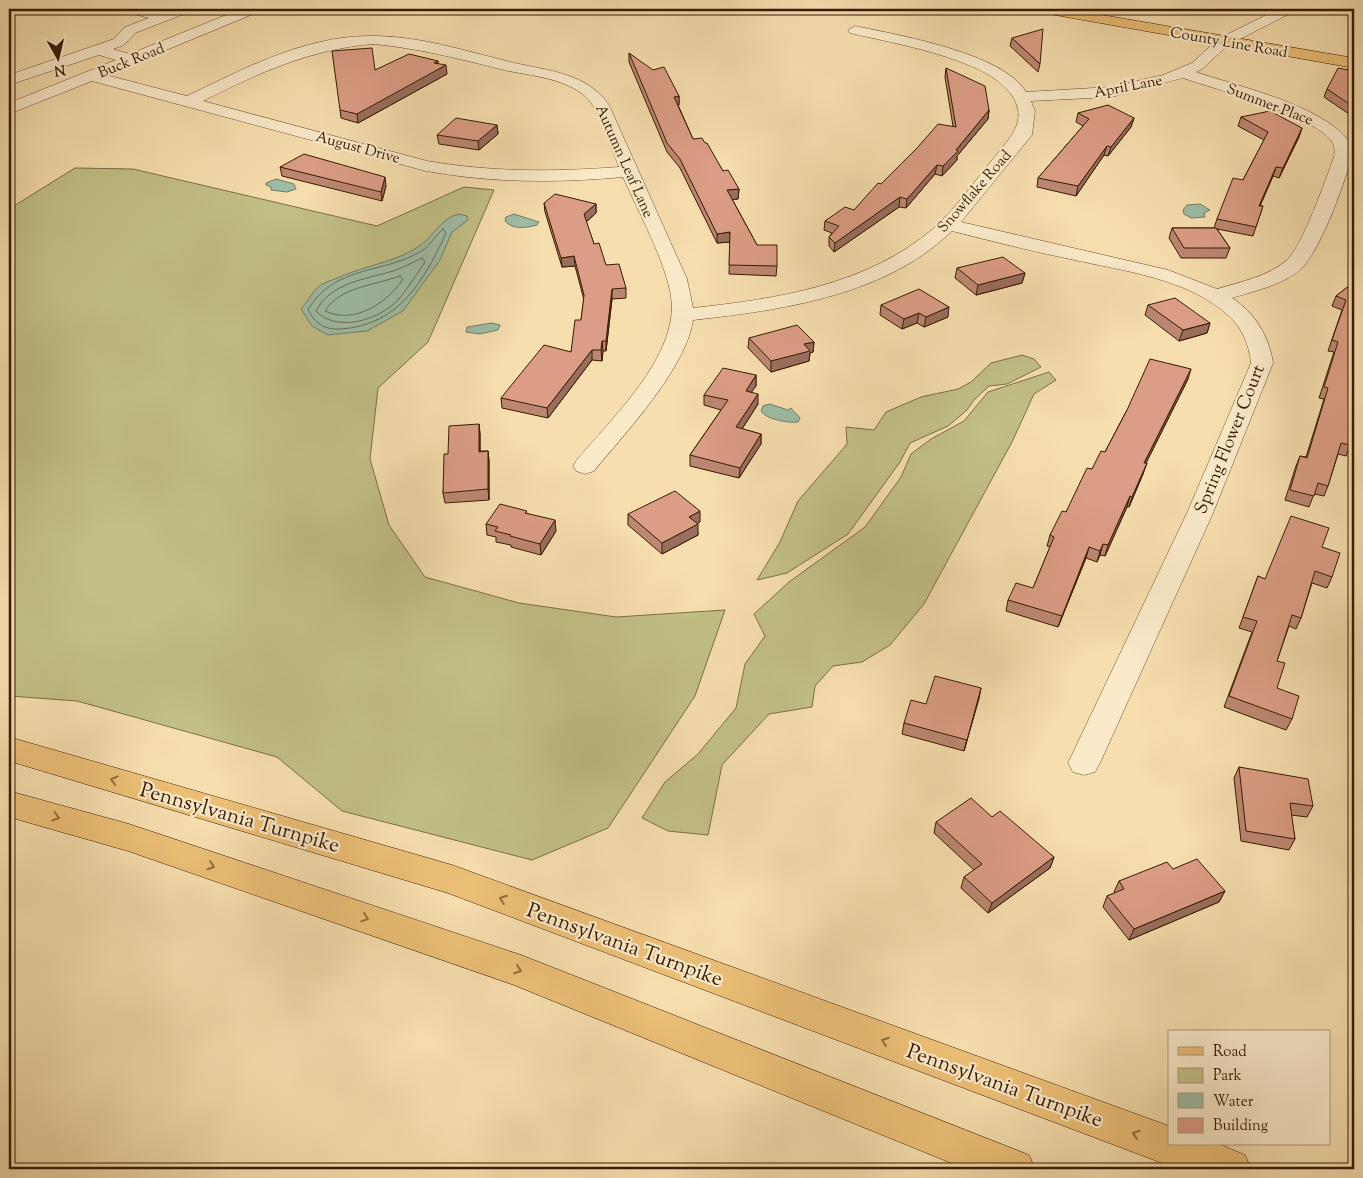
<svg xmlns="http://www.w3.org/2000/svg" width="1363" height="1178" font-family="'Sorts Mill Goudy',serif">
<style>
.green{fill:#c2c086;stroke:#7d6e44}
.water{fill:#9ebda6;stroke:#757c65}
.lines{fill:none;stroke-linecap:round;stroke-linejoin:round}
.shore{stroke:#6b6c54;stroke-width:1}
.minor-casing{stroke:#684c2e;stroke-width:1}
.major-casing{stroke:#381b03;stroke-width:1}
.highway-casing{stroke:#381b03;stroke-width:1}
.minor{fill:#faeaca;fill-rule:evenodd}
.major{fill:#ecbf77;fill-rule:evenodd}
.highway{fill:#ecbf77;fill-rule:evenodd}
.wall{fill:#bc8772;stroke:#381b03}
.shaded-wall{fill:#996e5d;stroke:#381b03}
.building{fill:#db9d85;stroke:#381b03}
.oneway{stroke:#926d3d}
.labels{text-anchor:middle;stroke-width:4.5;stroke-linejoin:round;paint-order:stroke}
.far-street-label{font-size:15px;fill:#381b03;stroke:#faeaca}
.street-label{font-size:18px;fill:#381b03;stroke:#faeaca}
.near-street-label{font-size:21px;fill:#381b03;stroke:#faeaca}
</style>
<rect width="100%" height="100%" fill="#f7deae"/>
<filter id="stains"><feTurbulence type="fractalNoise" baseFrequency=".004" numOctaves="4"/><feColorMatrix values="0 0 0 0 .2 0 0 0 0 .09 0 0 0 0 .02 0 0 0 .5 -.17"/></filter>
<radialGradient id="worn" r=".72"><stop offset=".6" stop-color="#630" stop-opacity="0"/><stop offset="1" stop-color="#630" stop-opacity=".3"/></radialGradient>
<g class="green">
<path d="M75,168L133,169L377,226L464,187L494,190L428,342L378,388L370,459L389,525L425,577L519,603L616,617L725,610L695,696L608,828L532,860L342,811L277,757L77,701L9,696V209Z"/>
<path d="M1022,355L1034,359L1041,367L1007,384L989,386L974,400L967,410L948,426L910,443L900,462L848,534L787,573L757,580L780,542L798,501L847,444L846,427L874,430L886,412L921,397L958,389L971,382L991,363Z"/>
<path d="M1049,372L1056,380L1034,394L1012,442L924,604L890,645L862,662L833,666L815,686L812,707L769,714L722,765L708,835L668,831L642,818L665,782L698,754L736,708L745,664L765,636L754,614L789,582L865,527L901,477L911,454L931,439L964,421L988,392Z"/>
</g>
<g class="water">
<path d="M276,179L294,184L296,189L287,192L271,190V187L266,185V183Z"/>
<path d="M1200,204L1210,210L1204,213L1205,217L1191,218L1184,214L1183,210L1187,205Z"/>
<path d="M459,214L467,216L468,220L452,232L440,260L403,311L367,331L328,335L312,326L301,309C307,302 312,293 318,287C322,283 330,281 335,279C362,266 394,263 418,247C434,237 440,218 459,214Z"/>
<path d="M514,214L539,222L537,225C526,228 513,230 505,221L506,217Z"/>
<path d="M492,323L500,325L498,330L480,334L466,332L467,327Z"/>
<path d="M770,404L788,410L791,408L800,418L798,422C788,423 767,420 761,411L763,406Z"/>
</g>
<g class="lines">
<g class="shore">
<path d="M443,229L446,233C424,281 399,325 341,329C325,330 315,324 308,309C337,265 377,275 418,253C429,248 434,237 443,229Z"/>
<path d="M422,258L425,262C416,275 408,289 397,301C378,320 337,333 316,311C330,283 366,279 393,271C403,268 413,262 422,258Z"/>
<path d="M400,276L403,279C387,303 354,325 325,311C339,287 376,285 400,276Z"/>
</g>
<g class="minor-casing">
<path id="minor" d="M124,9H148L163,12L172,9H191L189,12L135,33L124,45L113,49L130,54L241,9H260L258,12L106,75L187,96C245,68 307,35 373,36C421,36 468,52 515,63C549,71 587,73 609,105L687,279L693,308C777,299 868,285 934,228C956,208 974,182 993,159C1009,138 1030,121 1011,94C986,58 891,43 850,33L848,30L855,26C898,35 1003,53 1026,92L1111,87L1163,75L1192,63L1218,39L1278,9H1295L1293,12L1228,45L1202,69L1196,72C1236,86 1336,108 1353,149C1348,176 1321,249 1302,268C1284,285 1254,291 1232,298C1255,313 1269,336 1273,363L1213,513L1100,763L1095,772L1084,775L1073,772L1068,763L1187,513L1251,363C1249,345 1243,329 1229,316C1188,278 1123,271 1070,259C1031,251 991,241 952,231C885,296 782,310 693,320C686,369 625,433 594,471L585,474L576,471L573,466L576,461C610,420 680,355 671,297C666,262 638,211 623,177C557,183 492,183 426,171L92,81L9,114V103L116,60L99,55L9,85V75L114,39L125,27L149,18L126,12ZM373,44C418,48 460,59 504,70C531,76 569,78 589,100C600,113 612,150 619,167C554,172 491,172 427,161L203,101C258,73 311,49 373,44ZM1183,78C1218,90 1306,113 1330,139C1335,145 1335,150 1334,157C1326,179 1303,244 1288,259C1270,276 1240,282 1217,289L1168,270L961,222L1032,135L1035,111L1031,101L1111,97Z"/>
</g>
<g class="major-casing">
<path id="major" d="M1037,9H1067L1354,58V68L1044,13Z"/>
</g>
<g class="highway-casing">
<g id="highway">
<path d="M9,737L452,865L1169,1126V1144H1219L1245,1155L1251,1169H1178L448,893L9,761Z"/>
<path d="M9,791L129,824L521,955L1029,1155L1035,1169H966L514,985L128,851L9,817Z"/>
</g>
</g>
<use href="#minor" class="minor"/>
<use href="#major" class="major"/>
<use href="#highway" class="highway"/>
</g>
<g class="wall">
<path d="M1012,38L1040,64L1038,72L1010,46Z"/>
<path d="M629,53L679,96V105H678L693,139L705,143L723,171L739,189L738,199H732L757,245L777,266L776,276L729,274L730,242L717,243L680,168L667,152L629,62Z"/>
<path d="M438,61V63L447,74L358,123L341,118L340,110L375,70Z"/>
<path d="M946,68L989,110L988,119L957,156V160L942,176L935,174L906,208L899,207L834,252L829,246V237L832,233L824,230L825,221L854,210L881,184L953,126L945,77Z"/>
<path d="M1354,71V116H1352L1324,97L1327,89Z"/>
<path d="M1078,113L1134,118L1131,127L1108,156L1104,155L1076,196L1037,187L1038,178L1083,126L1076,122Z"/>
<path d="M1241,117L1302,128L1299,137L1279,178L1273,176L1260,206H1263L1253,236L1217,229L1230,248L1226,258H1181L1169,238L1172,228H1214L1217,219L1243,180L1264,140L1238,126Z"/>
<path d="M497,125L498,134L479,150L439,144L437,135Z"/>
<path d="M280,167L386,186L382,201L282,176Z"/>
<path d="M544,203L596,204V213L586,222L594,244L606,265L626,288V298L612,299L606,351H603L602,361L592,360L548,418L502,408L501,398L571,352L581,320L584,300L575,266L562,267L545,212Z"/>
<path d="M957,268L1025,273L1022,283L976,295L955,278Z"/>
<path d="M1354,282L1350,445L1346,456L1338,454L1328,486L1324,496L1314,494L1309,507L1285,500L1296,466L1300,456L1306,457L1324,399L1319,398L1334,352L1328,351L1342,310L1332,306L1336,296Z"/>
<path d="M881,305L948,317L924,327L917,323L902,329L880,315Z"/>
<path d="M1148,305L1210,323L1207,333L1179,341L1145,315Z"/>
<path d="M749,338L814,342L813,352L810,353L809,361L771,372L748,348Z"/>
<path d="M756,375V386L751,392L758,404L742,429L761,434V444L739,478L690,466V455L721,410L704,405V395Z"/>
<path d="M1188,379L1146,463L1143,474L1129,507H1127L1105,556L1100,555L1097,562L1086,558L1058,627L1006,611L1008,600L1033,588L1050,547L1047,546L1050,535L1066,512L1092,469L1105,452L1127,410Z"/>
<path d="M479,424L480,434V451H488L489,461V500L445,503L443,493L448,454Z"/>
<path d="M527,513L556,531L541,555L511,547V545L496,542V537L487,535L486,524Z"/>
<path d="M628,514L700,522L697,523L698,535L662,554L628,525Z"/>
<path d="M1322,547L1332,577L1327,588L1312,583L1301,618L1296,629L1289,626L1277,661V688L1292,719L1286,730L1224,707L1252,632L1239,628L1258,576L1265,579Z"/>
<path d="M981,688L964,751L902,734L904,723L926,704Z"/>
<path d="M1239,767L1313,806L1307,817L1291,815L1295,839L1289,850L1241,841L1234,778Z"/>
<path d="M992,817L1054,857L1050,868L988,913L961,888L964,877L974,870L934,833L936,822Z"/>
<path d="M1173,869L1225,891L1219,902L1129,940L1103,907L1107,896L1115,893L1114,892L1119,881Z"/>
</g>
<g class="shaded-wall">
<path d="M438,61L439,69L446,65L447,74L358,123L357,114Z"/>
<path d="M679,96V105H674V97Z"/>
<path d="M989,110L988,119L957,156V160L942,176L943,166Z"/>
<path d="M1134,118L1131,127L1108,156L1111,147Z"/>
<path d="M497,125L498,134L479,150L478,141Z"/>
<path d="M1302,128L1299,137L1279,178L1283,168Z"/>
<path d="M1107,146L1104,155L1076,196L1078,186Z"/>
<path d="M937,165L935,174L906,208L907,199Z"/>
<path d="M1276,167L1273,176L1256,215L1259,206Z"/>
<path d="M385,177L386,186L382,201L381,192Z"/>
<path d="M739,189L738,199L727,200V190Z"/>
<path d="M900,197L899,207L834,252L835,243Z"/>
<path d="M596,204V213L584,224V214Z"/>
<path d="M730,232V242L717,243V234Z"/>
<path d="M574,256L575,266L562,267L561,258Z"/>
<path d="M1025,273L1022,283L976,295L978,285Z"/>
<path d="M612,289V299L606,351V341Z"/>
<path d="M949,307L948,317L924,327L926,317Z"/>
<path d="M919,313L917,323L902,329L904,319Z"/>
<path d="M1210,323L1207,333L1179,341L1183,330Z"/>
<path d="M602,341L603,351L602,361L601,350Z"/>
<path d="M814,342L813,352L810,353L809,361L771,372V361L804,344Z"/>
<path d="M592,350V360L548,418L547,408Z"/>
<path d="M1191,369L1188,379L1141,473L1144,463Z"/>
<path d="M756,375V386L745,401L746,391Z"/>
<path d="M758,394V404L736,438V427Z"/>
<path d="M479,424L480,434V462L479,452Z"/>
<path d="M761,434V444L739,478L740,468Z"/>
<path d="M488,451L489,461V500L488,489Z"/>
<path d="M1147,463L1143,474L1129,507L1132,497Z"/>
<path d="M1130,496L1127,507L1105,556L1108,545Z"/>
<path d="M700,511V522L689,528V517Z"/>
<path d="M555,520L556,531L541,555L540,544Z"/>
<path d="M698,524V535L662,554V543Z"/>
<path d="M1103,544L1100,555L1097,562L1100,551Z"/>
<path d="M1089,547L1086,558L1058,627L1062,616Z"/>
<path d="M981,688L979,699L964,751L967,740Z"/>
<path d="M1054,857L1050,868L988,913L992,903Z"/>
<path d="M1225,891L1219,902L1129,940L1134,929Z"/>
</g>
<g class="building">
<path d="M1043,29L1040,64L1012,38Z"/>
<path d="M372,48L375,70L409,54L438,61L434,63L446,65L357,114L340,110L332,51Z"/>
<path d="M629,53L653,70L664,67L679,96L674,97L693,139L702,138L705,143H707L723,171L728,170L739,189L727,190L757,245H777V266L729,265L730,232L717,234L680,159L667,143Z"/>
<path d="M946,68L985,86L989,110L956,150L958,151L943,166L937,165L907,199L900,197L835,243L829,237L839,226L825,221L845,207L854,210L878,183L881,184L918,147L938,124L956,127Z"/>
<path d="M1338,68L1354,71V107L1327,89Z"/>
<path d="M1108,105L1134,118L1111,147L1107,146L1078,186L1038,178L1089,119L1078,113Z"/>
<path d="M1270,111L1302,128L1283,168L1276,167L1259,206H1263L1256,227L1217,219L1233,178L1243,180L1268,132L1241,117Z"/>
<path d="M456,118L497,125L478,141L437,135Z"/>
<path d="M304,154L385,177L381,192L280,167Z"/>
<path d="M555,194L596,204L584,214L594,244L599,243L606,265L619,264L626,288L612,289L606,341H602L601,350H592L547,408L501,398L544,345L571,352L575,320H581L584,295L574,256L561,258L544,203Z"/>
<path d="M1172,228H1216L1230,248H1184Z"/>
<path d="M1003,257L1025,273L978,285L957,268Z"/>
<path d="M1354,282V431L1350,445L1341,443L1328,486L1318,483L1314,496L1290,490L1300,456L1307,458L1328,388L1324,387L1338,342L1332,340L1346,300L1336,296Z"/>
<path d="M919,289L949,307L926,317L919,313L904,319L881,305Z"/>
<path d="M1175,298L1210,323L1183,330L1148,305Z"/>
<path d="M797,325L814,342L804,344L810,351L771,361L749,338Z"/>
<path d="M1150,359L1191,369L1144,463H1147L1132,497L1130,496L1108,545L1103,544L1100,551L1089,547L1062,616L1008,600L1016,583L1033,588L1054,537L1050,535L1062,511L1066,512L1087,468L1092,469L1101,451L1105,452L1127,410Z"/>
<path d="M723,368L756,375L746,391L758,394L736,427L761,434L740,468L690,455L728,400L704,395Z"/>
<path d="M479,424V452L488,451V489L443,493L444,454H448L449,426Z"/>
<path d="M675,491L700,511L689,517L698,524L662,543L628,514Z"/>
<path d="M500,504L527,511L525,513L555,520L540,544L510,536L511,535L495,531L498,527L486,524Z"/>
<path d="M1291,516L1329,528L1322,547L1340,553L1332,577L1315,571L1301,618L1292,615L1277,661L1285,663L1277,688L1299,696L1292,719L1229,696L1257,621L1243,617L1258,576L1265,579Z"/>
<path d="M935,676L981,688L967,740L904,723L911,700L926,704Z"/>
<path d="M1239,767L1308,779L1313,806L1290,803L1295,839L1246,831Z"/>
<path d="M971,798L992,817L1000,811L1054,857L992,903L964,877L982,864L936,822Z"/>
<path d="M1197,859L1225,891L1134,929L1107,896L1124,889L1119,881L1167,862L1173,869Z"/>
</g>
<defs><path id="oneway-chevron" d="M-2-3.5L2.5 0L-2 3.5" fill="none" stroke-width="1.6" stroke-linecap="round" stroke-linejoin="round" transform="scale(1.25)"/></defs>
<g class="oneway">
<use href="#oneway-chevron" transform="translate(114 780) rotate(-164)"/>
<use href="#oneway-chevron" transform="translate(56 817) rotate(16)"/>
<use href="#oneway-chevron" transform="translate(211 866) rotate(19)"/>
<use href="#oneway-chevron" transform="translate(503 899) rotate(-160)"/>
<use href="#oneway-chevron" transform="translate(365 918) rotate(19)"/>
<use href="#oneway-chevron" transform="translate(518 970) rotate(20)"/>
<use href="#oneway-chevron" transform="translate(885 1041) rotate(-160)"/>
<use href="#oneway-chevron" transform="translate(1136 1134) rotate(-160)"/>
</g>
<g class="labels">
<g class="far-street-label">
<text transform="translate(1229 42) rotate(10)" y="5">County Line Road</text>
<text transform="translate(131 60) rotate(-22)" y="5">Buck Road</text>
<text transform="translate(1128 86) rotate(-11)" y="5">April Lane</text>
<text transform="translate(1270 104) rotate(21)" y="5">Summer Place</text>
<text transform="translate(358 147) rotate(15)" y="5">August Drive</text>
<text transform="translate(625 161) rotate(66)" y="5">Autumn Leaf Lane</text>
<text transform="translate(974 191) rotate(-49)" y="5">Snowflake Road</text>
</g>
<g class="street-label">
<text transform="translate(1229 439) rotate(-68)" y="6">Spring Flower Court</text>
</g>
<g class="near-street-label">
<text transform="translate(240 817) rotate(16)" y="7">Pennsylvania Turnpike</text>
<text transform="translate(625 944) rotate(20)" y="7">Pennsylvania Turnpike</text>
<text transform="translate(1005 1085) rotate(20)" y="7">Pennsylvania Turnpike</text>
</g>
</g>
<rect width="1363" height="1178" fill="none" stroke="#f7deae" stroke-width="30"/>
<rect x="10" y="10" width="1343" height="1158" fill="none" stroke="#381b03" stroke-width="2.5"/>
<rect x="15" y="15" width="1333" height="1148" fill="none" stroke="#381b03"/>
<rect x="1168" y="1030" width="162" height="115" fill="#faeaca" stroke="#ac977a"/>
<rect x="1178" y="1047" width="25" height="8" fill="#ecbf77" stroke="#ac977a"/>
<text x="1213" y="1056" font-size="15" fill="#381b03">Road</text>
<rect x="1178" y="1068" width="25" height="15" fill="#c2c086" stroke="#ac977a"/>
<text x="1213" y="1080" font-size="15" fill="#381b03">Park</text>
<rect x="1178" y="1093" width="25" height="15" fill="#9ebda6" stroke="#ac977a"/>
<text x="1213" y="1106" font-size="15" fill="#381b03">Water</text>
<rect x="1178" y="1118" width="25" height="15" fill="#db9d85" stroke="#ac977a"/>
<text x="1213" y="1130" font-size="15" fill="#381b03">Building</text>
<g transform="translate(58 58) rotate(172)" stroke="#faeaca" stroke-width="4" paint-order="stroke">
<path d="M0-4L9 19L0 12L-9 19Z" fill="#381b03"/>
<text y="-8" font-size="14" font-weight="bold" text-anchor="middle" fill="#381b03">N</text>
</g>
<rect width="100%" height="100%" filter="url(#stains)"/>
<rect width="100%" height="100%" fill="url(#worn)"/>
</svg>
